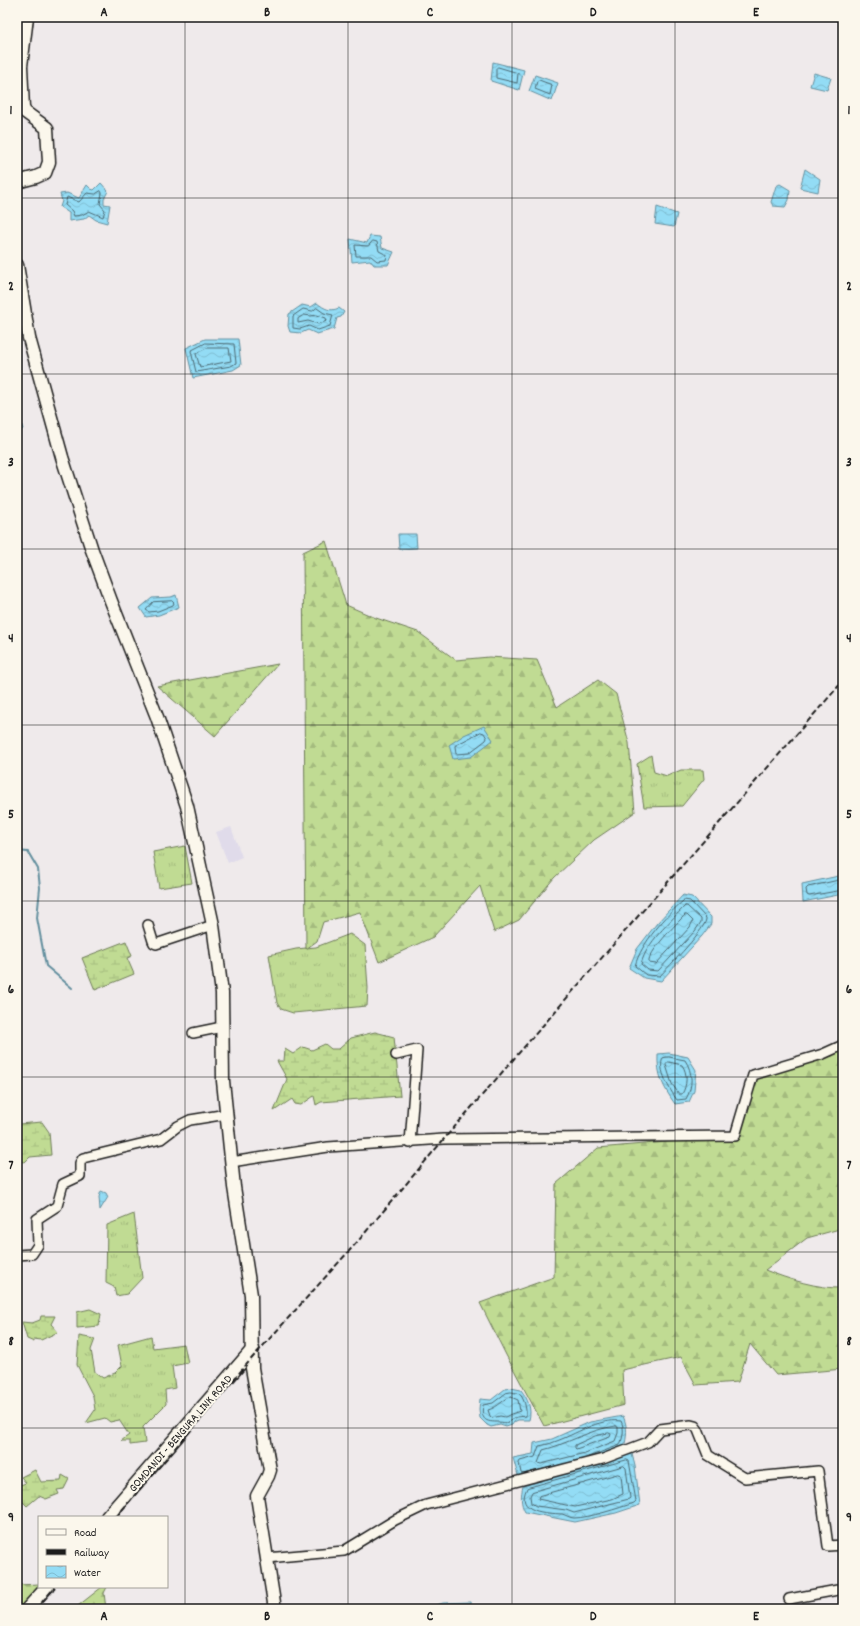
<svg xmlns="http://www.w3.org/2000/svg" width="860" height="1626" font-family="Dekko,sans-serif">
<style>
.built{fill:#e0dbea}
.grass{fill:url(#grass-tufts);stroke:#6e7c58}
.forest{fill:url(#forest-firs);stroke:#6e7c58}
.wetland{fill:url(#wetland-marsh);stroke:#6e7c58}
.water{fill:url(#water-waves);stroke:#638f9e}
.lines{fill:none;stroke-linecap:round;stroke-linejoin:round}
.shore{stroke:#4c6973;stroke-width:1}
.stream{stroke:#638f9e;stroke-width:2}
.minor-casing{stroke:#1c1c1c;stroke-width:12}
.major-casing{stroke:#1c1c1c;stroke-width:15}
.minor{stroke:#fbf7ec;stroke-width:9}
.major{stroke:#fbf7ec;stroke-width:12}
.rail{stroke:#1c1c1c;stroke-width:2;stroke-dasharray:6 3;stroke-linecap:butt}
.grid{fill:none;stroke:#1c1c1c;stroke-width:1;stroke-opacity:0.55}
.labels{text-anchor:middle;stroke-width:4;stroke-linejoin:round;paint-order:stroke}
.street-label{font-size:12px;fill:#1c1c1c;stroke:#fbf7ec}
.neatline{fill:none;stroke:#1c1c1c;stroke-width:1.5}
.grid-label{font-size:13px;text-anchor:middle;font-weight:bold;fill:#1c1c1c}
</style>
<defs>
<pattern id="grass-tufts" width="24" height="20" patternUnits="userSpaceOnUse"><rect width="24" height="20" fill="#c0db93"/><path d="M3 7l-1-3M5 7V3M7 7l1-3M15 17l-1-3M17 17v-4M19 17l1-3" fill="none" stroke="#a4bb7e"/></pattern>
<pattern id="forest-firs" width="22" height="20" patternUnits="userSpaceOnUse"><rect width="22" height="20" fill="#c0db93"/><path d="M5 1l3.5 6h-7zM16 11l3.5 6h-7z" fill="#a4bb7e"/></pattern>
<pattern id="wetland-marsh" width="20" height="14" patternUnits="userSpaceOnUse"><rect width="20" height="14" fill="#c0db93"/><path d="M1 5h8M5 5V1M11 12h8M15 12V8" fill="none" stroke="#a4bb7e"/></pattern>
<pattern id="water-waves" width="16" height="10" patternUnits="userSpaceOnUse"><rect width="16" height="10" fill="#93dcf5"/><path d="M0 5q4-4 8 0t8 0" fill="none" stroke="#7ebcd1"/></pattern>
</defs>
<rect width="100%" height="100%" fill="#efeaeb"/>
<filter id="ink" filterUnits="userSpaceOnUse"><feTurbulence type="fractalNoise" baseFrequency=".025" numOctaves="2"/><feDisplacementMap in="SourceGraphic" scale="8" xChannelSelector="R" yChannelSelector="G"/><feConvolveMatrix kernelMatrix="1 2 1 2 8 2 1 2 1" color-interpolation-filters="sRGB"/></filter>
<g filter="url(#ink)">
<path class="built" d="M231,827L242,857L228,863L216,832Z"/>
<g class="grass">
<path d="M651,755L654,772L667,776L681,770H703L704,779L682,806L644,807L637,764Z"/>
<path d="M185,846L192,883L159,888L153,852Z"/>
<path d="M350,934L365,945L368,988L367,1006L293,1013L281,1009L277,1003L269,955L296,949L316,947Z"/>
<path d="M134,1214L142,1278L127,1294L116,1296L114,1287L106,1283L107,1225Z"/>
<path d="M79,1336L95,1339L91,1350L95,1372L103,1378L115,1373L122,1366L118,1345L151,1336L153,1348L184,1344L188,1363L172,1366L175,1388L165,1390L166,1404L143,1427L145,1443L130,1445V1441H121L129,1435L119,1420L110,1422L105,1418L86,1423L95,1410L93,1396L77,1365Z"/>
</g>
<g class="forest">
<path d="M326,541L346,605L376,618L418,632L456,660L489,657L537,660L557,707L598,680L616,694L629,743L635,812L594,840L554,878L519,920L494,932L480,886L433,937L379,962L360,912L323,922L317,941L306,949L303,552Z"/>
<path d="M278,664L215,736L157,686Z"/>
<path d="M843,1041V1228L807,1238L765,1270C787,1279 819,1289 843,1288V1369L776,1375L750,1344L738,1382L696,1385L681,1357L622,1370L624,1405L544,1426L506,1355L480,1303L554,1277L556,1184L598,1148L735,1136L753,1075Z"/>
<path d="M39,1584V1587L21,1609H17V1585Z"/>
<path d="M102,1587H107L104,1593L106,1609H74Z"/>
</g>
<g class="wetland">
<path d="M126,941L132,956L127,958L134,974L95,990L82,958Z"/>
<path d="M375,1032L394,1037L400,1096L321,1102L316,1105L314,1096L301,1105L295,1104L292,1099L274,1111L287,1079L277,1061H284L285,1049L293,1054L303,1047L312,1050L325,1044L331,1049H339L351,1038Z"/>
<path d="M42,1122L49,1132L51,1155L30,1157L25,1162L17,1161V1126L19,1124Z"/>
<path d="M90,1309L101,1314L99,1326L77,1328V1312Z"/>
<path d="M41,1316H55L51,1324L58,1332L41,1340L34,1339V1342L27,1339L22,1322L32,1323L40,1320Z"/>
<path d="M35,1470L41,1482L61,1481L62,1475L69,1479L64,1489L57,1490L59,1494L46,1499L39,1496L27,1506L22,1501L17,1503V1486L26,1483L21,1477Z"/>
</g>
<g class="water">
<path d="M493,62L524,70L519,90L491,81Z"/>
<path d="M814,73L831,78L827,90L810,86Z"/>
<path d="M535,75L558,83L552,101L529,91Z"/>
<path d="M805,169L820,179L818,192L800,188Z"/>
<path d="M101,183L108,191L104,199V204L110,205L107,223L96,220L89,215L84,219L69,221V213L60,207L62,201L60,194L67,193L79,198L87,185L91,189L94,190Z"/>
<path d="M780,184L790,190L789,200L785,207L773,206L771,202L776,186Z"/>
<path d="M657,207L677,214L674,227L655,224Z"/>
<path d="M370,236L380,237L382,248L394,252L388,265H374L370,260L352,262L350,239L367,243Z"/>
<path d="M317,303C325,309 330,312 339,308L344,312L341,317L337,318L334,329L317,334L308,330L301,333L290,332L288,326L289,314L302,305L311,307Z"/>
<path d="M205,339H238L241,365L233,370L193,378L186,348Z"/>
<path d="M17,410L22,412L20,420L23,429L17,433Z"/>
<path d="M398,534H416L417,548L399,549Z"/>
<path d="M176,595L179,607L159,615L146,617L140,608L152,598L171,597Z"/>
<path d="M484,726L493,740L471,757L453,759L449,745L464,735Z"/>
<path d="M843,875V894L803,902L802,884Z"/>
<path d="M683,895L692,897L711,917V924L702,936L661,981L644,978L629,968L637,949L657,923Z"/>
<path d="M669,1053L688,1057L696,1070L694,1091L689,1102L675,1104C663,1087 657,1075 658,1054Z"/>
<path d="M101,1191L106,1193L108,1197L100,1210L99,1197Z"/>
<path d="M511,1388L521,1390C528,1399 532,1409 529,1420H518L514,1422L512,1425L506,1427L500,1425L491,1427L487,1425L480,1418L479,1409L480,1399L491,1400L505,1389Z"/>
<path d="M623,1416C628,1427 627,1436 624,1448L519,1479L513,1458L533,1454L534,1443L552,1439L590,1422Z"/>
<path d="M632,1454L635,1466L640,1505L616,1513L575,1522L525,1512C520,1503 521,1495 523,1486Z"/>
<path d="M470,1602L472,1609H424L443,1603Z"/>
</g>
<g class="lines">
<g class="shore">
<path d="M498,67L518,73L517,83L496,78V69Z"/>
<path d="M539,80L552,85L550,95L535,89L537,81Z"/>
<path d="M101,191L102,193L100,204L105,210L103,217L89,211L82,215L74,216L72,211L65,205L67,197L79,202L87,193L95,194Z"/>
<path d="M373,241L377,242L379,251L387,255L386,260L377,261L371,256H356L355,245L368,246Z"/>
<path d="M317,308L324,313L333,315L330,326L318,330L309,326L300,329L293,328V316L303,309L312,311Z"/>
<path d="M304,315L311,316L317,315L326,318L327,321L318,324L308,321L298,323V319Z"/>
<path d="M206,343L234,344L236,363L231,366L196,372L191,351Z"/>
<path d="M207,348H229L231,361L200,367L196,354Z"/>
<path d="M172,601L174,603L173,605L158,611L149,612L146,610L153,602Z"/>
<path d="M481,732L484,733L487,738L486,740L469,753L456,754L455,746Z"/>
<path d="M843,879L808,887L806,889L807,895L809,896L843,890"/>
<path d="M684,900L690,901L706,918C708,927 668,967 660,976L646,975L635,966C641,943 666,916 684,900Z"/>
<path d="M685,906H687L701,919V922L695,931L658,971L648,970L641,964C647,942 669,923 685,906Z"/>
<path d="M685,915H687L693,921L690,927L656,964L649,963C647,953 677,923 685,915Z"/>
<path d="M669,1057L685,1060C693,1072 693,1087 686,1099L677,1100C670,1090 657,1069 663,1058Z"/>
<path d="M669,1062L682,1065C688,1073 687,1086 682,1094H679L672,1084L666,1065Z"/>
<path d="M511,1392C512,1392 517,1393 518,1393C524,1396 527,1410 526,1416L517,1417L506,1423C494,1420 479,1427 483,1405L493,1403L506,1393Z"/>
<path d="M511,1397L518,1400L520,1411L511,1414L505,1417L500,1416L492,1418L490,1416L488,1410C499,1407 504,1398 511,1397Z"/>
<path d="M616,1426L618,1427V1433L615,1441L585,1453L541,1464L538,1463L543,1450C568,1444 590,1429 616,1426Z"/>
<path d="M609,1433L611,1434L610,1437L576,1449L575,1448V1445L595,1436Z"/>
<path d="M627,1460L629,1461L636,1501L634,1503C619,1508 589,1518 574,1518C570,1518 566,1515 562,1514C547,1513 514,1513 527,1488Z"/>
<path d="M560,1465L523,1474L521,1473L519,1463L520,1461L535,1457L539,1446C544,1445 550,1444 554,1442C575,1435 598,1418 621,1421C625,1429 623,1437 620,1445L588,1457"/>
<path d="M624,1466L626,1468L630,1498L629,1499L574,1513L566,1510L536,1506L531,1503L530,1496L532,1492Z"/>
<path d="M618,1474L621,1475L623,1494L612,1499L575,1507L538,1499L539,1496Z"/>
</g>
<path class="stream" d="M17,851L28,852L38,869L40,888L37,918L46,966L72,988"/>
<g class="minor-casing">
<g id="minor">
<path d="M148,925L153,941L154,943L156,944L213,925"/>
<path d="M193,1033L222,1027"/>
<path d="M396,1055L417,1050L410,1143"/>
<path d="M231,1162L328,1147L444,1139L735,1136L753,1075L823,1054L843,1045"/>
<path d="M17,1255L32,1254L38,1245L37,1219L57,1206L63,1184L80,1176V1163L83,1158L161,1139L178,1126L190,1120L227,1114"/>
<path d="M267,1558L344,1551L395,1520L426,1505L603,1459L648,1442L660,1429L691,1425L695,1426L698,1430L708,1455L745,1478L818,1471L828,1546L843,1545"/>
<path d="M789,1599L843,1589"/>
</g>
</g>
<g class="major-casing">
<g id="major">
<path d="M17,182L36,177L45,173L49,162L47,128L25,112L23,108L21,66L27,17"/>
<path d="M17,265L29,338L62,457L92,550L111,601L157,717L187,806L213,925L222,993L223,1081L234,1187L251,1295L252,1368L270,1470L268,1476L257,1496L275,1609"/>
<path d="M107,1517L253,1349"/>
<path d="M27,1609L47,1587"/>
</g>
</g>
<use href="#minor" class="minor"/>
<use href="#major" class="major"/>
<g class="rail">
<path d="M116,1517L253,1357L359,1240L444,1139L843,681"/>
<path d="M36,1609L55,1587"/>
</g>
</g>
</g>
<path class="grid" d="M185,17V1609M348,17V1609M512,17V1609M675,17V1609M17,198H843M17,374H843M17,549H843M17,725H843M17,901H843M17,1077H843M17,1252H843M17,1428H843"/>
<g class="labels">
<g class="street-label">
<text transform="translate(180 1433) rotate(-49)" y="4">GOMDANDI - BENGURA LINK ROAD</text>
</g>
</g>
<rect width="860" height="1626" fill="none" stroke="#fbf7ec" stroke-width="44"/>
<rect x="38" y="1516" width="130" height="72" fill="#fbf7ec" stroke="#a29f99"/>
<rect x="46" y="1529" width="20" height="6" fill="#fbf7ec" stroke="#a29f99"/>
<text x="74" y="1536" font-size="12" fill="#1c1c1c">Road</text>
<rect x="46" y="1549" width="20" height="6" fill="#1c1c1c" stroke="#a29f99"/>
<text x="74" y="1556" font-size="12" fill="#1c1c1c">Railway</text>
<rect x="46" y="1566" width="20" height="12" fill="url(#water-waves)" stroke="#a29f99"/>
<text x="74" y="1576" font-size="12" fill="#1c1c1c">Water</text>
<rect x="22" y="22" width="816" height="1582" class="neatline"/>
<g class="grid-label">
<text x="104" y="16">A</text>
<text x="267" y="16">B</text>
<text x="430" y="16">C</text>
<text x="593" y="16">D</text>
<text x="756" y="16">E</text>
<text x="11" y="114">1</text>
<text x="849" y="114">1</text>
<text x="11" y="290">2</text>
<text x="849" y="290">2</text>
<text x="11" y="466">3</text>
<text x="849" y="466">3</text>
<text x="11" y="642">4</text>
<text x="849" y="642">4</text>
<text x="11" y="818">5</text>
<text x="849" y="818">5</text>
<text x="11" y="993">6</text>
<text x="849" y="993">6</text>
<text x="11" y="1169">7</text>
<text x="849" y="1169">7</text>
<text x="11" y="1345">8</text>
<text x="849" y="1345">8</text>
<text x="11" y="1521">9</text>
<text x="849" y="1521">9</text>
<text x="104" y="1620">A</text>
<text x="267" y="1620">B</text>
<text x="430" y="1620">C</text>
<text x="593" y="1620">D</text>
<text x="756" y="1620">E</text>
</g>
</svg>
